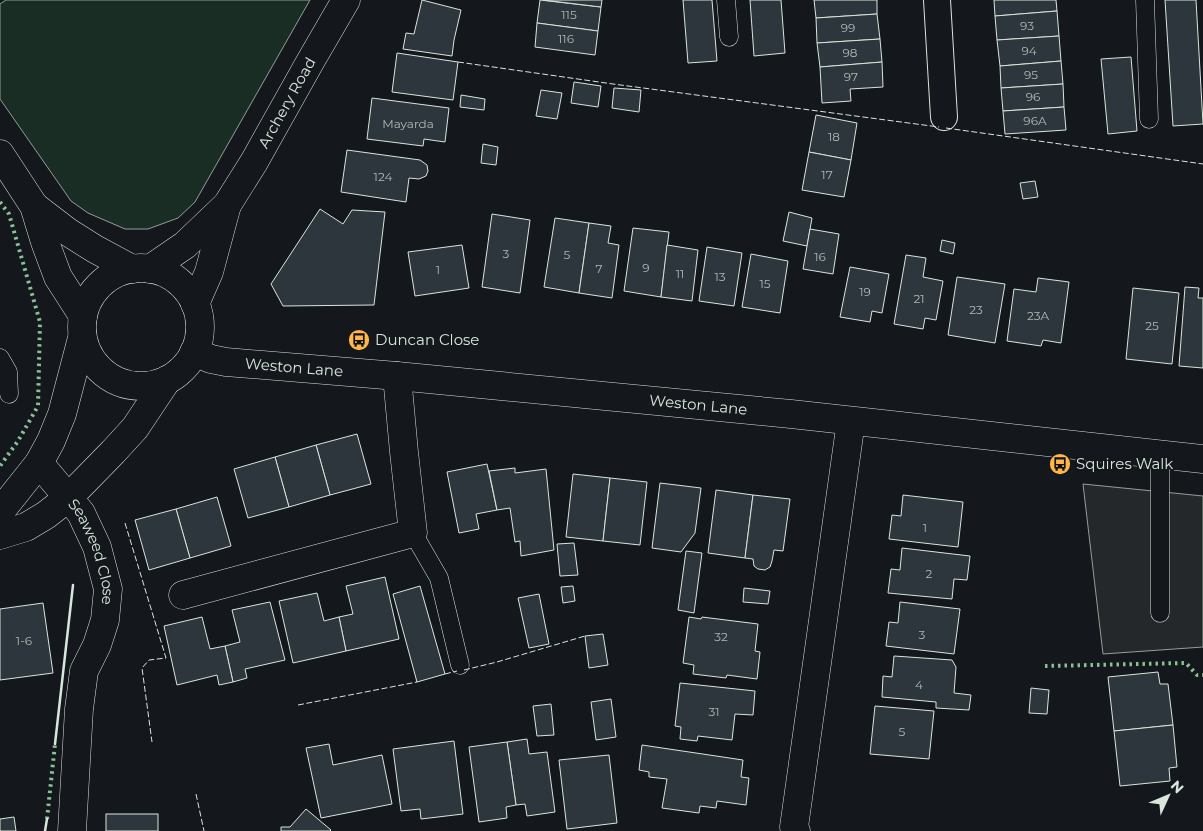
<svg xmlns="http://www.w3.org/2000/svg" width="1203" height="831" font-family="Montserrat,sans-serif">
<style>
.green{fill:#1a2d24;stroke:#939e99}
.parking{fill:#24282b;stroke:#939e99}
.building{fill:#2c363c;stroke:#d8e6dc}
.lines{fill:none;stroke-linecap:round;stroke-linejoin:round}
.service-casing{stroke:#d8e6dc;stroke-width:19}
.pedestrian-casing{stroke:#d8e6dc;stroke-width:28}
.minor-casing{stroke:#d8e6dc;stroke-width:29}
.tertiary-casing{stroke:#d8e6dc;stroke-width:29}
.service{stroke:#14181c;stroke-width:18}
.pedestrian{stroke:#14181c;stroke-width:26}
.minor{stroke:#14181c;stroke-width:28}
.tertiary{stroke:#14181c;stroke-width:28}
.hedge{stroke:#8ac095;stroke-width:4;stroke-dasharray:2.5 4;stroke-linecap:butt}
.fence{stroke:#d8e6dc;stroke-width:1;stroke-dasharray:6 2.5;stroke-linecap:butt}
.wall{stroke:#d8e6dc;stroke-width:2.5}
.labels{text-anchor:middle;stroke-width:4;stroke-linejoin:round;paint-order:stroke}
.number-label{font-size:12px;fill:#adbab4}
.street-label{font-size:15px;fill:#d8e6dc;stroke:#14181c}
.poi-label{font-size:15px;fill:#d8e6dc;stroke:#14181c;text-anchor:start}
</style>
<rect width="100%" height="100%" fill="#14181c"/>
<path class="green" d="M6,0H310L195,202L178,218L148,229H125L88,213L71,201L0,99V4Z"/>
<path class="parking" d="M1083,484L1203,496V647L1103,654Z"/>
<g class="building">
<path d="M422,0L461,10L454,40L452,56L403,49L406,33L414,34Z"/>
<path d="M540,0L601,7L598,31L537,23Z"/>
<path d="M543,0H602L601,7Z"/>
<path d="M683,0H712L717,61L688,63Z"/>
<path d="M750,0H781L785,53L754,56Z"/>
<path d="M814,0H877V14L816,18Z"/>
<path d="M994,0H1056L1057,11L995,16Z"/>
<path d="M1165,0H1196L1203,124L1173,126Z"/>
<path d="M1057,11L1059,36L997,40L995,16Z"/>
<path d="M877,14L880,39L817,43L816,18Z"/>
<path d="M537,23L598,31L595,55L535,47Z"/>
<path d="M1059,36L1061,61L1000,66L997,40Z"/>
<path d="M880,39L882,62L820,67L817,43Z"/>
<path d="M397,53L458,62L453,100L392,92Z"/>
<path d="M1131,57L1137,131L1108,134L1101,59Z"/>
<path d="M1061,61L1063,84L1001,88L1000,66Z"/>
<path d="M882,62L883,87L850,89L851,101L822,103L820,67Z"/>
<path d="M574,82L601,86L598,107L571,103Z"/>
<path d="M1063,84L1064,107L1003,111L1001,88Z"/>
<path d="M614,88L641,90L639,112L612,108Z"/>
<path d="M541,90L562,93L557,119L536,116Z"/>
<path d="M461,95L485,99L484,110L460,107Z"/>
<path d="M372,98L449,108L445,142L424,139L423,146L367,139Z"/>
<path d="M1064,107L1066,130L1005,134L1003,111Z"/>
<path d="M816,115L857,123L851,160L809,152Z"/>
<path d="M483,144L498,147L496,165L481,163Z"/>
<path d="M347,150L420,160L427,165L428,171L426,176L419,179L409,178L406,202L341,192Z"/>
<path d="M809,152L851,160L844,197L802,190Z"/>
<path d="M1035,181L1038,197L1023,199L1020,183Z"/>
<path d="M320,209L343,224L352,210L385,212L374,305L283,306L271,284Z"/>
<path d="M789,212L812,218L807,246L783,241Z"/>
<path d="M492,214L530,220L520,293L482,287Z"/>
<path d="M555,218L589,223L579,293L544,287Z"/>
<path d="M589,223L611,226L608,243L619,245L612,298L579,293Z"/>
<path d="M633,228L669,232L661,297L624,291Z"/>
<path d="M810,229L839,234L833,274L803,269Z"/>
<path d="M942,240L955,243L953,254L940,251Z"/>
<path d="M462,245L469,288L415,296L408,252Z"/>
<path d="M667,245L698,250L692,301L661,297Z"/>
<path d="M707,247L742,253L734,306L699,301Z"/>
<path d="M751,254L788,261L780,313L742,307Z"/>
<path d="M906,255L926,258L923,277L943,281L936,320L925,318L923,329L894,324Z"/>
<path d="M850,267L889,274L882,313L872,311L870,322L840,317Z"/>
<path d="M957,277L1005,284L995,343L948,335Z"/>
<path d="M1038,278L1069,282L1061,343L1043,340L1041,346L1007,341L1014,289L1036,292Z"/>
<path d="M1185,287L1199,288L1198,298H1203V368L1179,366Z"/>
<path d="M1133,288L1179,293L1172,364L1126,359Z"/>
<path d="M357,434L371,484L330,495L316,445Z"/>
<path d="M316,445L330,495L289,507L275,457Z"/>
<path d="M275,457L289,507L248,518L234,469Z"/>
<path d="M487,464L497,510L476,514L479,529L459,533L447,472Z"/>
<path d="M515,468V473L546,469L554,550L521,556L520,541L515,542L510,508L497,510L489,471Z"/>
<path d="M573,474L610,478L603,541L566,537Z"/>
<path d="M610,478L647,482L640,545L603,541Z"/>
<path d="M660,483L701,488L695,533L681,552L652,548Z"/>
<path d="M716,490L753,495L745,558L708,553Z"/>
<path d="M753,495L790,499L783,551L774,550L772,561L770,567L765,570L758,569L754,566L753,559L745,558Z"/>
<path d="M903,495L963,502L958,547L889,539L892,515L901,516Z"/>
<path d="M217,497L231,546L190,558L176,509Z"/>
<path d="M176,509L190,558L149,570L135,520Z"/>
<path d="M574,543L578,575L560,576L557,544Z"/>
<path d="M902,548L970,556L967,580L954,579L952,599L888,593L891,569L900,570Z"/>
<path d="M686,551L702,553L694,613L678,610Z"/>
<path d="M385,577L399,639L346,651L339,617L353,614L346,586Z"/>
<path d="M420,586L445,674L417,682L393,594Z"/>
<path d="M573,586L575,601L563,603L561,587Z"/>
<path d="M744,588L770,591L768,604L743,602Z"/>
<path d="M317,593L324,621L339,617L346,651L293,663L279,601Z"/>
<path d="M539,594L549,644L529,648L518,598Z"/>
<path d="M270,602L285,660L245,669L247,678L233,682L225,646L240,642L232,610Z"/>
<path d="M900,602L960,609L954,654L886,646L889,622L898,623Z"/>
<path d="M43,603L53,673L0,680V609Z"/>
<path d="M202,617L210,649L225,646L233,682L219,685L217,675L177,685L164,626Z"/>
<path d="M689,617L701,619L702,617L758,624L755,651L760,652L757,679L727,675L726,678L693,674L694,665L683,663Z"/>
<path d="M603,634L608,665L589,668L585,636Z"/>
<path d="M894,656L952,660L956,667L954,693L971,695L969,710L936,708V702L882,697L883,676L892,677Z"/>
<path d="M1158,672L1160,684H1168L1173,725L1114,731L1108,677Z"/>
<path d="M680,683L755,691L753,715L735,714L732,740L698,736L697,741L680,739L681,727L675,726Z"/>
<path d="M1031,688L1049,690L1047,714L1029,713Z"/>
<path d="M611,699L616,737L596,740L591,702Z"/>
<path d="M551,704L554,735L537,736L533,706Z"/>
<path d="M875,706L934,711L929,759L870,754Z"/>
<path d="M1173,725L1177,767L1169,768L1170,781L1120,786L1114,731Z"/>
<path d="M527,739L529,754L547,752L555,812L527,816L525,804L516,805L507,742Z"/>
<path d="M454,741L463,814L421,819L420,809L401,811L393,749Z"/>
<path d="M507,742L516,805L506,807L507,818L479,822L469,747Z"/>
<path d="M329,744L333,765L382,755L392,804L321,818L306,748Z"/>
<path d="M642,745L743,760L741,777L749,778L746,805L717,801L716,808L700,806L699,813L662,808L667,779L649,777V772L639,770Z"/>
<path d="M609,755L617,823L567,829L559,760Z"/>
<path d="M306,809L331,830L330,831H281V827H290Z"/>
<rect x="106" y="814" width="52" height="17"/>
<path d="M14,817L16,831H0V819Z"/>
</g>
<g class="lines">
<g class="service-casing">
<g id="service">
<path d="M726,0L729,37"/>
<path d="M1145,0L1149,119"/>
<path d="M0,358L8,372L9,394"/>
<path d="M413,533L439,578L460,665"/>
<path d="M1160,613V454"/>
</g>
</g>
<g class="pedestrian-casing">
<path id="pedestrian" d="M937,0L944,117"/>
</g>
<g class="minor-casing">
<g id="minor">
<path d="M0,154L34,206L45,242L58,277L83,316"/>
<path d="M34,206L68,232L95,249L132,269"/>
<path id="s1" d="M39,463L81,513L97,547L108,589L105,620L97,645L84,671L79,709L72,831"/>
<path d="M183,595L413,533L404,452L397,376"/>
<path d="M796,831L794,827L851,421"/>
</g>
</g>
<g class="tertiary-casing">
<g id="tertiary">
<circle cx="141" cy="327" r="59"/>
<path id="s2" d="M150,269L185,245L227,205L254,162L310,62L346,0"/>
<path d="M195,304L209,272L227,205"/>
<path id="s3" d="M194,352L211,359L226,362L397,376L791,414L1203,459"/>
<path d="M0,512L39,463L51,441L62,414L82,338"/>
<path d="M0,535L26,527L46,515L69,497L113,452L135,428L167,380"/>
</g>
</g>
<use href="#service" class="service"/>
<use href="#pedestrian" class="pedestrian"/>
<use href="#minor" class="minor"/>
<use href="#tertiary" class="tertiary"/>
<g class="hedge">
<path d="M0,202L9,214L40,322L38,406L18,441L0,466"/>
<path d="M1045,666L1186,663L1197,675H1203"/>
<path d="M47,819L55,744"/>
</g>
<g class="fence">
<path d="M458,62L613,84L939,127"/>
<path d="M946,128L1203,164"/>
<path d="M125,523L166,658L149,660L142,668L152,742"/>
<path d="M464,670L497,662L585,636"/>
<path d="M445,674L457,671"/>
<path d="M298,705L417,682"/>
<path d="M196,794L204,831"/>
</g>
<g class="wall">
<path d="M55,744L73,585"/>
<path d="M45,831L47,819"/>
</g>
</g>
<defs>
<g id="bus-disc" transform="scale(1.125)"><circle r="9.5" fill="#ffb74d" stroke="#14181c"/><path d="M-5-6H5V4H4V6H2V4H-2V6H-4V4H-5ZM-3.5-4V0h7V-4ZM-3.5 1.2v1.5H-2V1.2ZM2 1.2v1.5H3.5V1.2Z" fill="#111"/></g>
</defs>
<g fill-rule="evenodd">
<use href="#bus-disc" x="359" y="340"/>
<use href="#bus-disc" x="1060" y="464"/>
</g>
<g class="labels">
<g class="number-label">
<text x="569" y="19">115</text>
<text x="1027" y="30">93</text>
<text x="848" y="32">99</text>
<text x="566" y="43">116</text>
<text x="1029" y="55">94</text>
<text x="850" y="57">98</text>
<text x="1031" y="79">95</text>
<text x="851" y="81">97</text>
<text x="1033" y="101">96</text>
<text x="1035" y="125">96A</text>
<text x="408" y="128">Mayarda</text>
<text x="834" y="141">18</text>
<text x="827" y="179">17</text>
<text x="383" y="181">124</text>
<text x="506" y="258">3</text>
<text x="567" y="259">5</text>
<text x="820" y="261">16</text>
<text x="646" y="272">9</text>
<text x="599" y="273">7</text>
<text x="438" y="274">1</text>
<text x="680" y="278">11</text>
<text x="720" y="281">13</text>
<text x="765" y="288">15</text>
<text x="865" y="296">19</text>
<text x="919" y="303">21</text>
<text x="976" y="314">23</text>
<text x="1038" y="320">23A</text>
<text x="1152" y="330">25</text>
<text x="925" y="532">1</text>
<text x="929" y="578">2</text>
<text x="922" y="639">3</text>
<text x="721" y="641">32</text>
<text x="24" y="645">1-6</text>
<text x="919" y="689">4</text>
<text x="714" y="716">31</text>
<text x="902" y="736">5</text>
</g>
<g class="street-label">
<text dy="5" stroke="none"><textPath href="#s2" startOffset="219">Archery Road</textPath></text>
<text dy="5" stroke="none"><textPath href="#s3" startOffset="102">Weston Lane</textPath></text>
<text dy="5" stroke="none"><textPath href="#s3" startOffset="508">Weston Lane</textPath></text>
<text dy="5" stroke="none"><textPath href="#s1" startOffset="106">Seaweed Close</textPath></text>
</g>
<g class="poi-label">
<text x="375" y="345">Duncan Close</text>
<text x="1076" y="469">Squires Walk</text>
</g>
</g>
<g transform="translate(1168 796) rotate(46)" stroke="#14181c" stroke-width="4" paint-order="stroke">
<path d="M0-4L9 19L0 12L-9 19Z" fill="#d8e6dc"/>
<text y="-8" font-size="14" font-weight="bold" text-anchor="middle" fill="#d8e6dc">N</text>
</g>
</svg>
